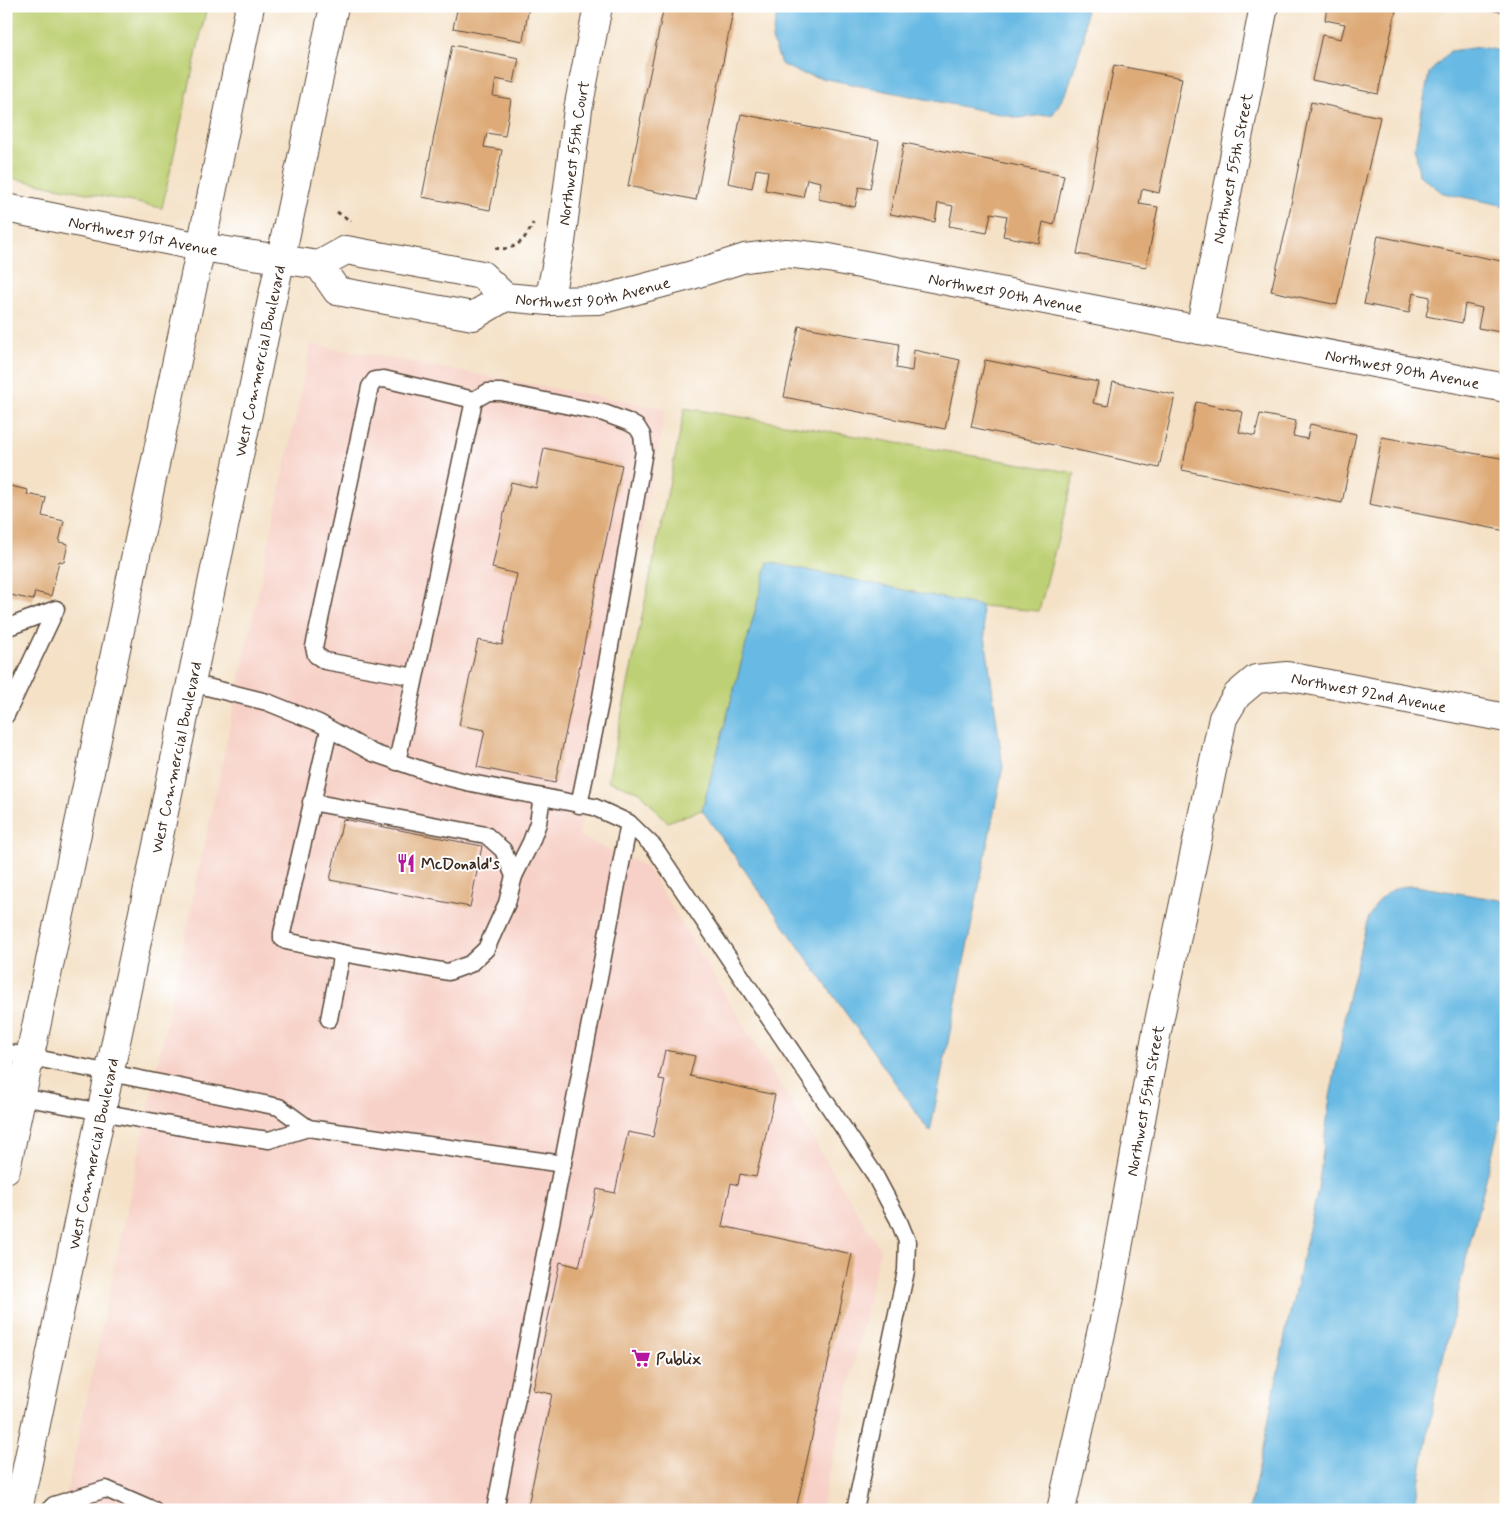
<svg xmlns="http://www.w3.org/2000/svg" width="1512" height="1516" font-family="Mynerve,sans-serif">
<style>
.built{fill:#f7d1c7}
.green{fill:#bed074;stroke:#7c7d49}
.water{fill:#67b9e3;stroke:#517280}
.building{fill:#deab78}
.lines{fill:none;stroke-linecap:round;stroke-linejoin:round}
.lane-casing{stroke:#574537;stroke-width:19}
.street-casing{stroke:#574537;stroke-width:30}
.highway-casing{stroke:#574537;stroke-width:30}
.path{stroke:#574537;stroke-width:3;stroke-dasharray:4 4;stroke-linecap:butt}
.lane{stroke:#fff;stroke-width:16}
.street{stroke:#fff;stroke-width:28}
.highway{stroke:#fff;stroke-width:28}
.labels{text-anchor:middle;stroke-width:4;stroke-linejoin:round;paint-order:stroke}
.street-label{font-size:16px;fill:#3b2a1e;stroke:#fff}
.poi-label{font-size:16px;font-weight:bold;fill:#3b2a1e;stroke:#fff;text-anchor:start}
</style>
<rect width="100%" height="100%" fill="#fff"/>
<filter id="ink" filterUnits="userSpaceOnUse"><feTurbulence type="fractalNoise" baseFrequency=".02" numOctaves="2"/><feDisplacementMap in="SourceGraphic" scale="10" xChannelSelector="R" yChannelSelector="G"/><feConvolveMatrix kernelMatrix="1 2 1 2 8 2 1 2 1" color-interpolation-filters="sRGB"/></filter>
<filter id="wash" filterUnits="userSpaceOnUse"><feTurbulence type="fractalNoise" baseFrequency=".0096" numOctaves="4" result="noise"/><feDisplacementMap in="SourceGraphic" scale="20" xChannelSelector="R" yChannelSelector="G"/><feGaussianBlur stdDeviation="1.12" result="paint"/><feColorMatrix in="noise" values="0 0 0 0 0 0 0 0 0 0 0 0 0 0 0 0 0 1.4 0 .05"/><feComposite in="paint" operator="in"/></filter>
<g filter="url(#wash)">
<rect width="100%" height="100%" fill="#f4e1c6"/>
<path class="built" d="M311,344L666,409L579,836L647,867L880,1249L821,1510H63Z"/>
<g class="green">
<path d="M6,6H207L162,208L6,177Z"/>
<path d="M685,408L797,426L1075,473L1039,611L981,606L768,562L702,810L667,822L640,792L608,781Z"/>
</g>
<g class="water">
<path d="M779,6H1086L1084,38L1067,91L1053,114L1019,118L802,74L781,64L772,39Z"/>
<path d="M1480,47L1506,52V206L1443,193L1419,175L1415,146L1429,73L1450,51Z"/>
<path d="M768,562L981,606L1003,767L930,1132L702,810Z"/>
<path d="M1416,886L1506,901V1099L1467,1255L1436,1389L1414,1510H1249L1262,1454L1286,1331L1318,1189L1330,1097L1342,1038V1031L1346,1006L1367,922C1373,907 1383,892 1400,887C1405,886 1411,886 1416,886Z"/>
</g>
<g id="blocks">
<g class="building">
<path d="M458,6H529L523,41L453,28Z"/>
<path d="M664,6H712L733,11L696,200L628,186L641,121H640Z"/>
<path d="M1327,6H1397L1378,94L1312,80L1322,35L1341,39L1345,24L1325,20Z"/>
<path d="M1478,6H1506V13L1478,7Z"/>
<path d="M452,45L519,58L514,83L496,79L493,96L511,99L505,136L487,133L484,147L502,150L490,210L422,197Z"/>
<path d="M1114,65L1182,78L1159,193L1142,189L1139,204L1158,207L1146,267L1077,254Z"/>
<path d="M1311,102L1380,117L1337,305L1271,291L1287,225Z"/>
<path d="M741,114L879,141L870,189L859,187L855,207L818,199L821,182L807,179L803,197L765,190L768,171L756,169L752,188L728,183Z"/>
<path d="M904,143L1064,175L1054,225L1043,222L1039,243L1003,236L1007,216L991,213L987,233L949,226L953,206L938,203L935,222L890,214Z"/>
<path d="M1378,236L1506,262V333L1478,328L1482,308L1465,304L1462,323L1426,316L1430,297L1413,293L1409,313L1364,304Z"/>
<path d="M799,326L899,344L896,368L912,371L914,350L960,360L945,429L784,397Z"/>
<path d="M985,360L1098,382L1093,403L1108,406L1113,382L1175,395L1159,468L971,427Z"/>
<path d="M1196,402L1243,412L1239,432L1255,436L1260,414L1296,421L1293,436L1307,439L1310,424L1356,434L1342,503L1182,470Z"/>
<path d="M1382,437L1506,459V531L1369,504Z"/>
<path d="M544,448L622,465L555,783L477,767L485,730L459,725L478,640L502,645L517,574L492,568L511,482L536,488Z"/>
<path d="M6,485L28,490L27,494L46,498L42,516L64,521L59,542L68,544L64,562L59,561L51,596L35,592L33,600L6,594Z"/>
<path d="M343,819L482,846L470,907L330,880Z"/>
<path d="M665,1050L695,1056L690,1076L775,1095L756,1177L740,1174L738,1185L731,1183L722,1226L852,1254L796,1510H527L552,1394L533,1390L560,1262L579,1267L597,1189L615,1193L628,1132L653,1137L665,1080L659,1079Z"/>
</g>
</g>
</g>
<g filter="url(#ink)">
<use href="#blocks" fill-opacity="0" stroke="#574537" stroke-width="1"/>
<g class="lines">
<g class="lane-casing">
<g id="lane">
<path d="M474,400L488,392H501L604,413L628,422L637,427L642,435L644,451L600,703L579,805"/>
<path d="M6,624L11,626L56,609L6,715"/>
<path d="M191,683L267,702L319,723L373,753L434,774L471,783L594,807L629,823L654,847L873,1172L898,1219L907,1241L906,1271L855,1510"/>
<path d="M397,762L474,400L384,379L375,380L370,387L314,647L316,655L325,661L415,677"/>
<path d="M311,802L486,835L503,850L514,876L507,903L486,949L470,964L448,972L342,953L286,941L282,938V933L329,730"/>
<path d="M514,876L531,842L538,823L542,797"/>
<path d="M329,1019L342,953"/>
<path d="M6,1052L279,1107L308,1128"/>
<path d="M6,1094L192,1129L269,1140L308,1128L563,1164"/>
<path d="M49,1510L54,1505L106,1489L154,1510"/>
<path d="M495,1510L629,823"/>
</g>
</g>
<g class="street-casing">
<g id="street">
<path id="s1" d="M6,208L201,247L319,265L346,250L482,275L505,297"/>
<path id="s2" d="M319,265L337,291L473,316L505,297L549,301L599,300L689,276L745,258L786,253L829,258L1200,330L1506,388"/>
<path id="s3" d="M549,301L561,242L578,109L598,6"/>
<path id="s4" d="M1200,330L1264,6"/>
<path id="s5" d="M1061,1510L1109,1298L1157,1031L1223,718L1237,695L1256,679L1287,676L1506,718"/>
</g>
</g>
<g class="highway-casing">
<g id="highway">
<path d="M6,1169L201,247L250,6"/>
<path id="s6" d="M18,1510L191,683L334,6"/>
</g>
</g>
<g class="path">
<path d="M337,212L351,221"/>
<path d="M495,248C514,252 526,240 533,223"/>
</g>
<use href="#lane" class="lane"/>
<use href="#street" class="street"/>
<use href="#highway" class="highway"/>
</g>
</g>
<defs>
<g id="restaurant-bare" transform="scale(1.5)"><path d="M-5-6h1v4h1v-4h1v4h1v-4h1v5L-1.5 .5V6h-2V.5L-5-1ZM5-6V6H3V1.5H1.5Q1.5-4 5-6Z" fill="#b5179e" stroke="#fff" stroke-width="2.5" paint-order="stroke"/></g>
<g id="supermarket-bare" transform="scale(1.5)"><path d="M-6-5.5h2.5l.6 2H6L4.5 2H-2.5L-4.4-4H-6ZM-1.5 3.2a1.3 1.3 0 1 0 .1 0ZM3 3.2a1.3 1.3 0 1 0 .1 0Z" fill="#b5179e" stroke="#fff" stroke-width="2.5" paint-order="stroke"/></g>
</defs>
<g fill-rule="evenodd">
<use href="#restaurant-bare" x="406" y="863"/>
<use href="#supermarket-bare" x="641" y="1358"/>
</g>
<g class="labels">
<g class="street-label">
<text dy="6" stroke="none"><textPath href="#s3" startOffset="150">Northwest 55th Court</textPath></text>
<text dy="6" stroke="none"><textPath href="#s4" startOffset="165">Northwest 55th Street</textPath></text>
<text dy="6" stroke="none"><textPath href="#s1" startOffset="140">Northwest 91st Avenue</textPath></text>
<text dy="6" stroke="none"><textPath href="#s2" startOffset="296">Northwest 90th Avenue</textPath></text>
<text dy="6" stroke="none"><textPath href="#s2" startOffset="718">Northwest 90th Avenue</textPath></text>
<text dy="6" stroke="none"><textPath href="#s6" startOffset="1174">West Commercial Boulevard</textPath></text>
<text dy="6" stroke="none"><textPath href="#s2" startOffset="1122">Northwest 90th Avenue</textPath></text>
<text dy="6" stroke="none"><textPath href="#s5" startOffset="975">Northwest 92nd Avenue</textPath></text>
<text dy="6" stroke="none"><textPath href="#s6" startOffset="769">West Commercial Boulevard</textPath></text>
<text dy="6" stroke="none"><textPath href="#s5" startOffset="418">Northwest 55th Street</textPath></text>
<text dy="6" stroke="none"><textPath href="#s6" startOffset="364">West Commercial Boulevard</textPath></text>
</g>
<g class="poi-label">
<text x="421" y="869">McDonald's</text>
<text x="656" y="1364">Publix</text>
</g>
</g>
<rect width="1512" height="1516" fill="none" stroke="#fff" stroke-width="25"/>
</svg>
